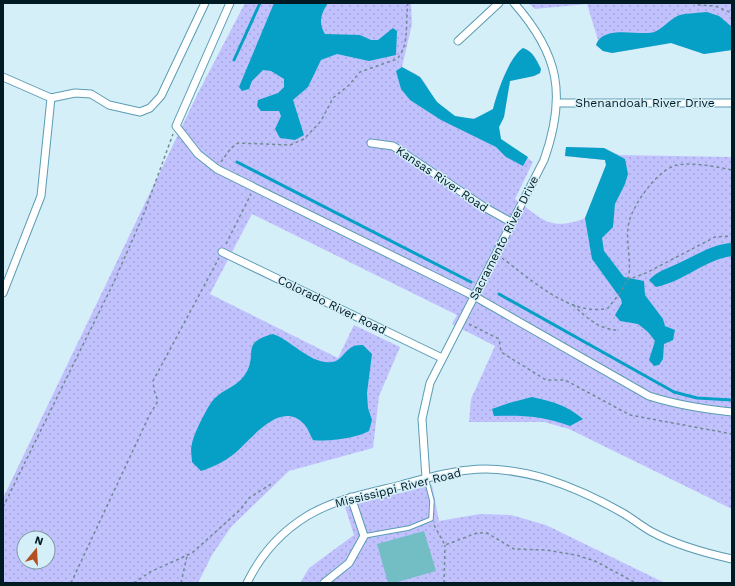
<svg xmlns="http://www.w3.org/2000/svg" width="735" height="586" font-family="'Work Sans',sans-serif">
<style>
.grass{fill:url(#grass-dots);fill-rule:evenodd}
.water{fill:#06a0c7}
.lines{fill:none;stroke-linecap:round;stroke-linejoin:round}
.stream{stroke:#06a0c7;stroke-width:3}
.building{fill:#73bec5}
.service-casing{stroke:#5b9cb3;stroke-width:5.5}
.minor-casing{stroke:#5b9cb3;stroke-width:9}
.path{stroke:#708a94;stroke-width:1.5;stroke-dasharray:3 3;stroke-linecap:butt}
.service{stroke:#fff;stroke-width:3.5}
.minor{stroke:#fff;stroke-width:7}
.labels{text-anchor:middle;stroke-width:3;stroke-linejoin:round;paint-order:stroke}
.street-label{font-size:12px;fill:#001a23;stroke:#d5eff9}
</style>
<defs>
<pattern id="grass-dots" width="8" height="8" patternUnits="userSpaceOnUse"><rect width="8" height="8" fill="#c1c2fd"/><path d="M2 2h.1M6 6h.1" fill="none" stroke="#a4a6d9" stroke-width="1.8" stroke-linecap="round"/></pattern>
</defs>
<rect width="100%" height="100%" fill="#d5eff9"/>
<g class="grass">
<path d="M245,3H411L412,24L402,67C407,70 416,73 421,78C427,84 430,94 436,101C452,120 472,125 493,109C497,93 509,57 523,48C533,51 537,61 541,69L540,73L534,76L510,81L504,117L499,127L501,139L533,162L515,199C542,219 550,232 585,218L606,165L605,160L565,156L566,147L604,148L619,155L732,157V509L569,429L544,422H469L471,399L495,346L452,324L457,315L252,214L210,294L338,358L354,325L400,347L379,396L373,448L289,471L231,527L212,555L198,583H3V498L198,93ZM24,538H48V562H24Z"/>
<path d="M528,3H732V50L704,54L671,43L612,53L603,51L596,45L598,40L587,4L535,9Z"/>
<path d="M432,485L439,521L480,514L511,515L546,525L665,583H300L309,568L354,535L345,507Z"/>
</g>
<g class="water">
<path d="M274,3H328C321,14 318,22 325,34L360,35L371,40H378L393,28L397,31L396,55L369,61L337,54L321,60L308,87L293,100L304,135L295,140L280,138L275,129L281,116L279,111H261L257,106L258,100L278,93L284,87V79L271,71L263,70L252,81L249,89L242,91L239,87Z"/>
<path d="M707,12L719,16L732,27V50L704,54L671,43L612,53L603,51L596,45C602,26 633,34 648,33C661,33 668,19 680,15C688,13 699,13 707,12Z"/>
<path d="M523,48C533,51 537,61 541,69L540,73L534,76L510,81L504,117L499,127L501,139L528,157L523,166L506,157L496,147L441,120L410,100L401,89L396,71L402,67L420,77L437,102L455,116L474,119L493,109C497,93 509,57 523,48Z"/>
<path d="M566,147L604,148L625,159L628,174L625,184L615,204L613,227L602,238L604,251L624,277L644,281L645,295L663,319L665,326L675,330L673,340L664,344L663,359L659,365L654,366L649,360L655,341L648,332L638,324L620,321L615,315L622,303L621,299L592,259L585,218L606,165L605,160L565,156Z"/>
<path d="M732,243V256C704,260 685,281 656,287L649,280C657,271 669,268 679,263C697,255 712,244 732,243Z"/>
<path d="M273,334C291,340 311,365 332,362C342,361 345,349 354,346C356,345 360,345 363,345L372,354L367,393L368,408L372,420L369,431C357,438 327,442 313,440C310,435 308,428 304,424C280,399 251,440 234,454C224,462 213,467 201,471L192,462C192,457 190,449 192,444C193,435 209,403 215,398C224,389 236,387 244,376C260,355 238,343 273,334Z"/>
<path d="M532,397C554,402 566,405 583,419L570,426C543,416 522,415 494,416L492,409L509,403Z"/>
</g>
<g class="lines">
<g class="stream">
<path d="M234,60L260,3"/>
<path d="M237,162L471,282"/>
<path d="M499,294L674,392L697,398L732,400"/>
</g>
</g>
<path class="building" d="M424,531L436,571L394,583H388L377,544Z"/>
<g class="lines">
<g class="service-casing">
<path id="service" d="M364,536L409,528L431,519L432,501L426,478"/>
</g>
<g class="minor-casing">
<g id="minor">
<path d="M230,3L176,126L198,154L217,169L474,296L649,396C677,405 703,409 732,412"/>
<path d="M458,41L499,3"/>
<path d="M3,77L51,98L75,93L91,94L109,105L140,112L150,108L161,96L205,3"/>
<path d="M557,103H732"/>
<path d="M371,143L393,146L484,207L511,222"/>
<path d="M222,252L442,358"/>
<path d="M3,293L41,196L51,98"/>
<path d="M426,478L422,419L430,383L544,160C567,95 559,54 514,3"/>
<path d="M247,583C260,556 281,532 307,516C335,499 369,493 401,485C423,479 446,472 469,470C494,467 523,472 547,479C572,487 598,499 621,512C632,518 641,526 652,532C676,545 705,553 732,559"/>
<path d="M324,583L349,563L364,536L351,497"/>
</g>
</g>
<g class="path">
<path d="M692,3L699,5L715,6L732,13"/>
<path d="M221,162L231,148L238,143L290,145L304,139L321,121L333,98L349,85L360,72L397,59C410,45 405,21 408,3"/>
<path d="M226,244L251,194"/>
<path d="M502,258C529,278 572,318 608,308C615,299 627,286 629,274C631,257 625,239 629,222C633,205 656,172 674,166C689,161 717,167 732,170"/>
<path d="M627,280L646,273L715,237L732,236"/>
<path d="M573,305C586,317 598,329 617,330"/>
<path d="M469,324L499,339L501,352L546,380H565L630,415L732,434"/>
<path d="M3,507L113,284L143,216L173,134"/>
<path d="M434,525L445,545L477,533H487L514,549L546,550L576,555L595,561L636,583"/>
<path d="M71,583L150,414L158,401L154,390L153,381L219,258"/>
<path d="M134,583L150,572L192,553L241,509L249,498L271,484"/>
<path d="M181,583L187,556"/>
<path d="M444,583L445,545"/>
</g>
<use href="#service" class="service"/>
<use href="#minor" class="minor"/>
</g>
<g class="labels">
<g class="street-label">
<text x="645" y="107">Shenandoah River Drive</text>
<text transform="translate(442 179) rotate(34)" y="4">Kansas River Road</text>
<text transform="translate(504 238) rotate(-63)" y="4">Sacramento River Drive</text>
<text transform="translate(332 305) rotate(26)" y="4">Colorado River Road</text>
<text transform="translate(398 488) rotate(-14)" y="4">Mississippi River Road</text>
</g>
</g>
<rect width="735" height="586" fill="none" stroke="#001a23" stroke-width="8"/>
<g transform="translate(36 550) rotate(18)"><circle r="19" fill="#d5eff9" stroke="#809aa3"/>
<path d="M0-3L7 15L0 10L-7 15Z" fill="#b4501e"/>
<text y="-6" font-size="11" font-weight="bold" text-anchor="middle" fill="#001a23">N</text>
</g>
</svg>
